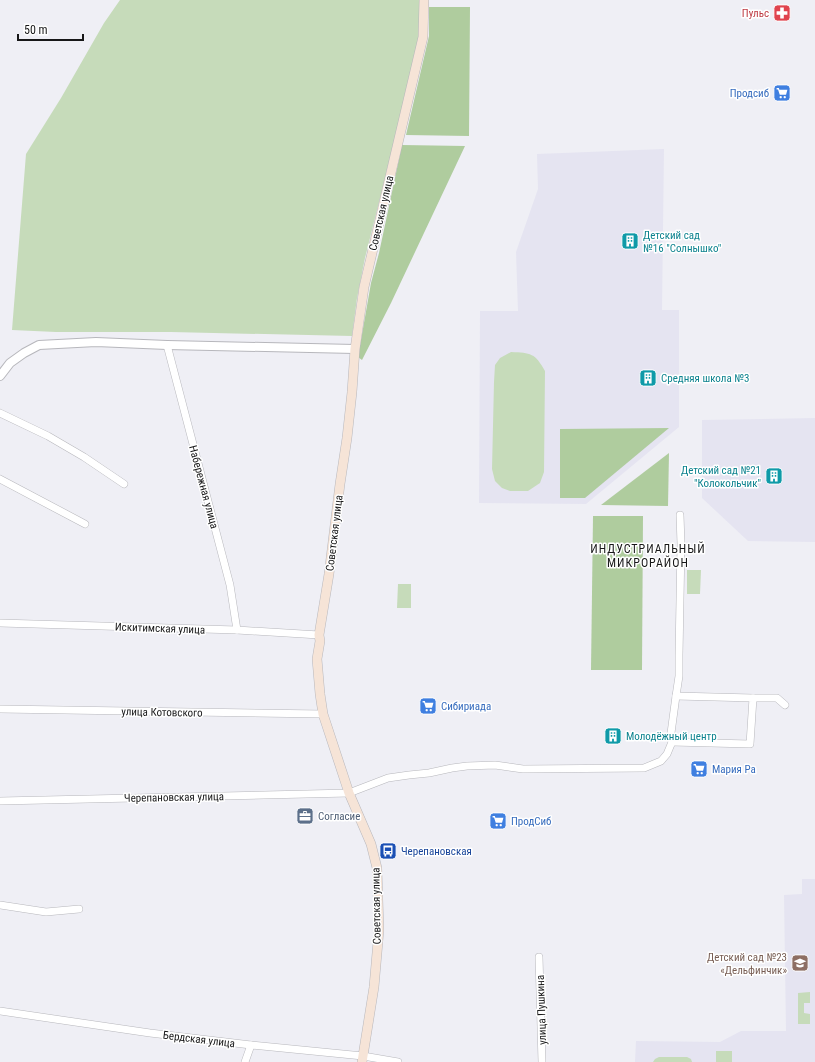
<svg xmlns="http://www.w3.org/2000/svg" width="815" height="1062" font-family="'Roboto Condensed',sans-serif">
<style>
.built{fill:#e5e4f1}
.green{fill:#c6dbba}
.forest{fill:#afcc9e}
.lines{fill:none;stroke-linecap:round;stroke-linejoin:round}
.minor-casing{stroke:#b7b7bc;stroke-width:8}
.tertiary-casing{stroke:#b7b7bc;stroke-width:10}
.secondary-casing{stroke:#b7b7bc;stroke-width:10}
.minor{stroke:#fff;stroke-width:7}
.tertiary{stroke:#fff;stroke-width:8}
.secondary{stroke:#f6e4d7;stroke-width:9}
.labels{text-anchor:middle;stroke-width:3;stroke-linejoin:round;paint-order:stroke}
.health-label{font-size:11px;fill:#be3a42;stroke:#fff;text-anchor:end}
.shop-label{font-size:11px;fill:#366cbe;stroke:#fff;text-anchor:start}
.street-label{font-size:11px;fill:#171718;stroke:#fff}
.culture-label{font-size:11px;fill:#0d838f;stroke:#fff;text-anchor:start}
.service-label{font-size:11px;fill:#4e5e75;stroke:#fff;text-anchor:start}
.transit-label{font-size:11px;fill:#164399;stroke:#fff;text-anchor:start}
.education-label{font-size:11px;fill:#785e54;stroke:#fff;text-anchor:end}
.neighbourhood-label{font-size:12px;letter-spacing:1px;fill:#171718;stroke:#fff}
</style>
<rect width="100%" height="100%" fill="#efeff5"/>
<g class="built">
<path d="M664,149L662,310H679V427L586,504L479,503L480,311H518L516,252L538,189L537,154Z"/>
<path d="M815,418V542L748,541L702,498V420Z"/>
<path d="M802,879H815V1062H635L636,1041L720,1042L741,1031H786L784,895L802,894Z"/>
</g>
<g class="green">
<path d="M120,0H420L421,34L365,258L357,298L352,336L171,332H56L12,330L26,154L61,98L104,23Z"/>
<path d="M511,352C531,353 535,353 545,371L544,472L540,483L528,491H510L502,488L495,481L492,469L494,382L495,365L500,358Z"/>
<path d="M687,570H701L700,594H687Z"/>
<path d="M398,584H411V608H397Z"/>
<path d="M810,992V1003H804V1013L810,1014V1024H798V993Z"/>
<rect x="716" y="1051" width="16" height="11"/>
<path d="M659,1057H687L691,1059L692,1062H653L655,1059Z"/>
</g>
<g class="forest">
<path d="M429,7H470L469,136L406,135L429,36Z"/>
<path d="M402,145L465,146L391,303L362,360L358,357L371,283L379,253Z"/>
<path d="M669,428L585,498H560V429Z"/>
<path d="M669,453L668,506L601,505Z"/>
<path d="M593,516H643L642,670H591Z"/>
</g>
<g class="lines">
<g class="minor-casing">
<g id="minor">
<path d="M167,345L230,585L237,630"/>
<path d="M0,413L48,436L84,457L124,484"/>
<path d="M0,479L85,524"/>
<path d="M0,623L237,630L319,635"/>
<path d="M753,698H777L785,705"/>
<path d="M0,709L323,714"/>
<path d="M672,742L750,744L753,698L676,696"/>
<path d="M0,801L349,793L388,778L409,775L429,773L452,768L467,766L495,765L523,769L644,768L661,761L667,754L672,742L671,733L676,696L679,676V655L681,544L680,515"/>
<path d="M0,905L46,912L79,909"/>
<path d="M539,957L542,1062"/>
<path d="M0,1011L150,1033L251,1045L363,1056L398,1062"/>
<path d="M245,1062L251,1045"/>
</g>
</g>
<g class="tertiary-casing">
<path id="tertiary" d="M0,376L10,363L24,353L39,345L96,342L167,345L355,349"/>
</g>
<g class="secondary-casing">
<path id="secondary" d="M362,1062L374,987L379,930L377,868L371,844L349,793L323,714L320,694L317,659L320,641L319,635L329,574L340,484L347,438L352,392L355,349L364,287L423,37L424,0"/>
</g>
<use href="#minor" class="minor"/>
<use href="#tertiary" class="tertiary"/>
<use href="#secondary" class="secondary"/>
</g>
<defs>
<g id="pharmacy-square" transform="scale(0.9)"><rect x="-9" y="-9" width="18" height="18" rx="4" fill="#e0444e" stroke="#fff"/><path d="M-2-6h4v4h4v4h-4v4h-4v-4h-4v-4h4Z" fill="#fff"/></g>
<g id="supermarket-square" transform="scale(0.9)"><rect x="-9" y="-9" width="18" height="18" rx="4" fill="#3f7fe0" stroke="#fff"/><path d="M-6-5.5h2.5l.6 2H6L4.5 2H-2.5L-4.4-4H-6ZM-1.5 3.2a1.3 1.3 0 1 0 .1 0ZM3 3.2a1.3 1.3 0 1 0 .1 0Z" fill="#fff"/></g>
<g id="building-square" transform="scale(0.9)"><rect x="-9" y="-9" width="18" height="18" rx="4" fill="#0f9aa8" stroke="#fff"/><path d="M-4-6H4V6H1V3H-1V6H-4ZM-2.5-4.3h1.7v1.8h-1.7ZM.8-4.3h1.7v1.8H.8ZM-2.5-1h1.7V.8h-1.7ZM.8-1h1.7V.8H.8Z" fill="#fff"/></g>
<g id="office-square" transform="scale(0.9)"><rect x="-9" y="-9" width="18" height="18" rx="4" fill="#5c6f8a" stroke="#fff"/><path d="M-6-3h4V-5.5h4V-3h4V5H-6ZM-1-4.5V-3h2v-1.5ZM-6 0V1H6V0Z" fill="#fff"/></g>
<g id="bus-square" transform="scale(0.9)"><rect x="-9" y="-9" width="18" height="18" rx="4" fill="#1a4fb4" stroke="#fff"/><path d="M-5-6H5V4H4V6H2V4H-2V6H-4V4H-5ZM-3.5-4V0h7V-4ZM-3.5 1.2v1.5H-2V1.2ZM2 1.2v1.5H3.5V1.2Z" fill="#fff"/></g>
<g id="school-square" transform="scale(0.9)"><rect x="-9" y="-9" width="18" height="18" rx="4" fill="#8d6e63" stroke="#fff"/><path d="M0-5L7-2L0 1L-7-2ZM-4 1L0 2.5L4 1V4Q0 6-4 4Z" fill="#fff"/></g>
</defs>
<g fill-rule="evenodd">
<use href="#pharmacy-square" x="782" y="13"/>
<use href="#supermarket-square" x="782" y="93"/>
<use href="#building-square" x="630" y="241"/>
<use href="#building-square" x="648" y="378"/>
<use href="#building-square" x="774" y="476"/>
<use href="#supermarket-square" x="428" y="706"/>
<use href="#building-square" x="613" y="736"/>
<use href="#supermarket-square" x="699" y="769"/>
<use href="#office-square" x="305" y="816"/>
<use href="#supermarket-square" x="498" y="821"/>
<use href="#bus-square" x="388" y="851"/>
<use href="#school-square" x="800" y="963"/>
</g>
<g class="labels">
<g class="health-label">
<text x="769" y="17">Пульс</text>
</g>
<g class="shop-label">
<text x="769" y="97" text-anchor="end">Продсиб</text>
<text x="441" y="710">Сибириада</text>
<text x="712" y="773">Мария Ра</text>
<text x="511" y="825">ПродСиб</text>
</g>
<g class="street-label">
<text transform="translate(381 213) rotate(-77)" y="4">Советская улица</text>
<text transform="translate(204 487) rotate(75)" y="4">Набережная улица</text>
<text transform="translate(334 533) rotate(-83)" y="4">Советская улица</text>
<text transform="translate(160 628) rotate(2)" y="4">Искитимская улица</text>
<text transform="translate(162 712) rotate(1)" y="4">улица Котовского</text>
<text transform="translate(174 797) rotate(-1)" y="4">Черепановская улица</text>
<text transform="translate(376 906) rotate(-91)" y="4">Советская улица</text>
<text transform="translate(541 1010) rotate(-92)" y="4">улица Пушкина</text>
<text transform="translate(199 1039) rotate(7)" y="4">Бердская улица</text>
</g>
<g class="culture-label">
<text x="643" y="239">Детский сад<tspan x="643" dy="13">№16 "Солнышко"</tspan></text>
<text x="661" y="382">Средняя школа №3</text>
<text x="761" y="474" text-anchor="end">Детский сад №21<tspan x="761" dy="13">"Колокольчик"</tspan></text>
<text x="626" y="740">Молодёжный центр</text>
</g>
<g class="service-label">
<text x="318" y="820">Согласие</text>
</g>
<g class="transit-label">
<text x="401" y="855">Черепановская</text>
</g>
<g class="education-label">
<text x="787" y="961">Детский сад №23<tspan x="787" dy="13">«Дельфинчик»</tspan></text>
</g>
<g class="neighbourhood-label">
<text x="648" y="553">ИНДУСТРИАЛЬНЫЙ<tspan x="648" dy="14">МИКРОРАЙОН</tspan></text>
</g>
</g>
<path d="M18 34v6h65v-6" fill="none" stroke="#171718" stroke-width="2"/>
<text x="24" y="34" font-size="12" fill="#171718" stroke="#ffffff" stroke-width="3" paint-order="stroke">50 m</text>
</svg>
